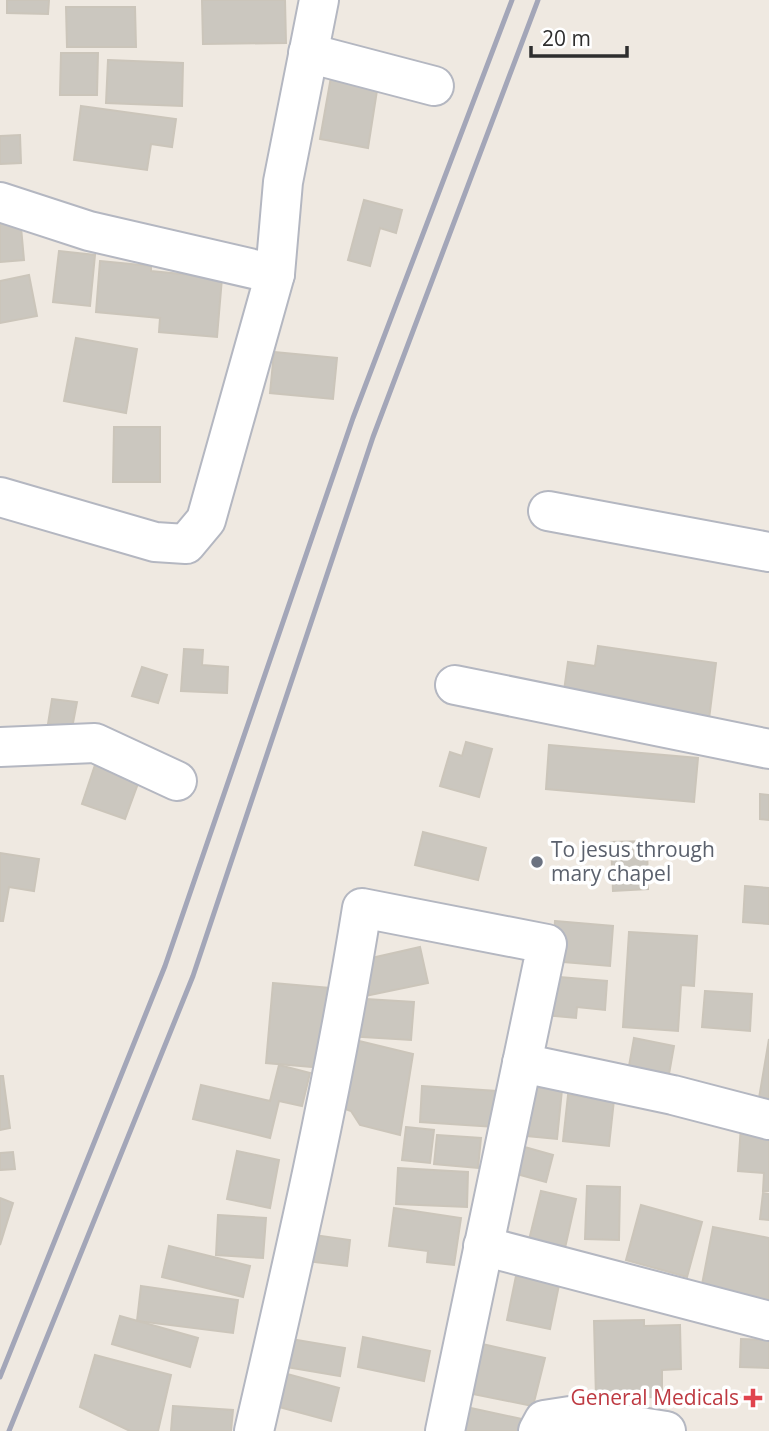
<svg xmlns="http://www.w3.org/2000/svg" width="769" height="1431" font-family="'Open Sans',sans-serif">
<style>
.building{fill:#cbc7bf;stroke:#cbc5ba;stroke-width:2}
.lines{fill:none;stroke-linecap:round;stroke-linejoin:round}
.minor-casing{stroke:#b4b7c1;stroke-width:42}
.minor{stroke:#fff;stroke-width:38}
.rail{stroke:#a3a6b8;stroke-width:5}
.worship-dot{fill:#6b7280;stroke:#fff;stroke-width:2.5}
.health-dot{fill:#e0444e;stroke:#fff;stroke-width:2.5}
.labels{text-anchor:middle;stroke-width:7;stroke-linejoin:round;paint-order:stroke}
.worship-label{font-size:21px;fill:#5b616d;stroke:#fff;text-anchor:start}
.health-label{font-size:21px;fill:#be3a42;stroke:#fff;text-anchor:end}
</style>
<rect width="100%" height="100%" fill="#efe9e1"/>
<g class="building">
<path d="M7,0H49L48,14L7,13Z"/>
<path d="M202,0H285L286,43L203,44Z"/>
<path d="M66,7H135L136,47H67Z"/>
<path d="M61,53H98L97,95H60Z"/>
<path d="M108,60L183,63L182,106L106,103Z"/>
<path d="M331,77L378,84L368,148L320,139Z"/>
<path d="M81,106L176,119L172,147L151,144L147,170L74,160Z"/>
<path d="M20,135L21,163L0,164V136Z"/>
<path d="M364,200L402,210L396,233L380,228L370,266L348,260Z"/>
<path d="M20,216L24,260L0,262V218Z"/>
<path d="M59,251L95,255L90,306L53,302Z"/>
<path d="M100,261L151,266V271L222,278L217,337L159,332L160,318L96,312Z"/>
<path d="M29,275L37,316L0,323V281Z"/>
<path d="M76,338L137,349L126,413L64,401Z"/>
<path d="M274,352L337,358L333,399L270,393Z"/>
<path d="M114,427H160V482H113Z"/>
<path d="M598,646L716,663L709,719L563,698L568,662L595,666Z"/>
<path d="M184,649L203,650L202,665L228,667L227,693L181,691Z"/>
<path d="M142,667L167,675L158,703L132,696Z"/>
<path d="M52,699L77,702L72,728L48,724Z"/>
<path d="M466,742L492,749L479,797L440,786L450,752L462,756Z"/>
<path d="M549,745L698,758L694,802L546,789Z"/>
<path d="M96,762L140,778L125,819L82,804Z"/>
<path d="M760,794L769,795V820L760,819Z"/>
<path d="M423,832L486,848L478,880L415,865Z"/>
<path d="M647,841L648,889L613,891L611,842Z"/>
<path d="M0,853L39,859L34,891L9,887L3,921H0Z"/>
<path d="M745,886L769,888V924L743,922Z"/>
<path d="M555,921L613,926L610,966L552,961Z"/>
<path d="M629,932L697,936L694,986L681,985L678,1031L623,1027Z"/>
<path d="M420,947L428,983L365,996L358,961Z"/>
<path d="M547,976L607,981L605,1010L577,1007L576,1018L544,1015Z"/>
<path d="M273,983L330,988L323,1068L266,1063Z"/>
<path d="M705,991L752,994L750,1031L702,1027Z"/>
<path d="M349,998L414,1002L411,1040L347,1036Z"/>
<path d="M634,1038L674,1046L666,1091L626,1083Z"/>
<path d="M769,1039V1112L757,1110Z"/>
<path d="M355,1040L413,1054L400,1135L360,1125L351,1111L337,1106Z"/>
<path d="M279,1065L310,1073L302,1106L279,1101L270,1138L193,1119L201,1085L270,1101Z"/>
<path d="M0,1076H3L10,1128L0,1130Z"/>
<path d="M422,1086L497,1091L495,1127L420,1122Z"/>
<path d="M531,1087L562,1090L557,1139L527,1136Z"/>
<path d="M568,1095L614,1100L609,1146L563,1141Z"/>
<path d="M741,1125L769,1127V1191H763L764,1173L738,1171Z"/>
<path d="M406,1127L434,1130L430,1163L402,1160Z"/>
<path d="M437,1135L481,1138L478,1168L434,1164Z"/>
<path d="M521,1146L553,1155L546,1182L513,1173Z"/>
<path d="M237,1151L279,1160L270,1208L227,1199Z"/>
<path d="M13,1152L15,1169L0,1170V1153Z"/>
<path d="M398,1168L468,1172L467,1207L396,1204Z"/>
<path d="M587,1186L620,1187L619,1240L585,1239Z"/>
<path d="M541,1191L576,1199L563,1257L527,1248Z"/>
<path d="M763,1193L769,1194V1220L760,1219Z"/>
<path d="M0,1198L13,1203L0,1245Z"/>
<path d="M641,1205L702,1222L687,1277L626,1260Z"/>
<path d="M394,1208L461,1218L454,1265L427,1262L428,1251L389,1246Z"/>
<path d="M218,1215L266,1218L263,1258L216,1255Z"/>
<path d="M713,1227L769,1238V1308L700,1295Z"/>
<path d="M300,1233L350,1240L347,1266L297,1260Z"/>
<path d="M169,1246L250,1266L243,1297L162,1277Z"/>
<path d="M516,1276L559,1285L550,1329L507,1320Z"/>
<path d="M141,1286L238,1300L233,1333L137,1321Z"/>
<path d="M120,1316L198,1338L190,1367L112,1344Z"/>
<path d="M644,1320V1326L680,1325L681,1369L662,1370V1397L596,1398L594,1321Z"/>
<path d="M363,1337L430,1351L424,1381L358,1367Z"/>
<path d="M285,1338L345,1348L340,1376L280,1366Z"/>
<path d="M741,1339L769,1340V1368L740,1367Z"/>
<path d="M469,1341L545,1358L533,1406L458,1391Z"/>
<path d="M95,1355L171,1375L158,1431H130L80,1407Z"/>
<path d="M276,1371L339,1388L331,1421L268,1404Z"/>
<path d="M457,1405L522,1419L520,1431H451Z"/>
<path d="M173,1406L233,1410L231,1431H171Z"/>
</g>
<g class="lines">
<g class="minor-casing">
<g id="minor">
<path d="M308,53L434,86"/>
<path d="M0,202L89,231L275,274"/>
<path d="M0,497L155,542L186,544L206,520L275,274L283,182L319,0"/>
<path d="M548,511L769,552"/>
<path d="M455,685L769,749"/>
<path d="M0,747L95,743L177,781"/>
<path d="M522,1063L673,1095L769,1120"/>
<path d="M483,1246L769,1321"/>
<path d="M254,1431C294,1258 334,1084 362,908L547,944L445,1431"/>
<path d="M538,1431L544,1420L570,1416L666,1431"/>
</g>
</g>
<use href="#minor" class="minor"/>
<g class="rail">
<path d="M0,1377L165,966L353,418L512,0"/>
<path d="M9,1431L193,976L373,437L538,0"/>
</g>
</g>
<circle class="worship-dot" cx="537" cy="862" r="7"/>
<path class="health-dot" d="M749.5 1387.5h7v7h7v7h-7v7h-7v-7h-7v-7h7z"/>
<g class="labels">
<g class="worship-label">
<text x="551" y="857">To jesus through<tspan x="551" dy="24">mary chapel</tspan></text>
</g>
<g class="health-label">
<text x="739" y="1405">General Medicals</text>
</g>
</g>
<path d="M531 46v10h96v-10" fill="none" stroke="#2e2e2e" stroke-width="3.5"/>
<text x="542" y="46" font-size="21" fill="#2e2e2e" stroke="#ffffff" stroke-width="5" paint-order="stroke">20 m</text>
</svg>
